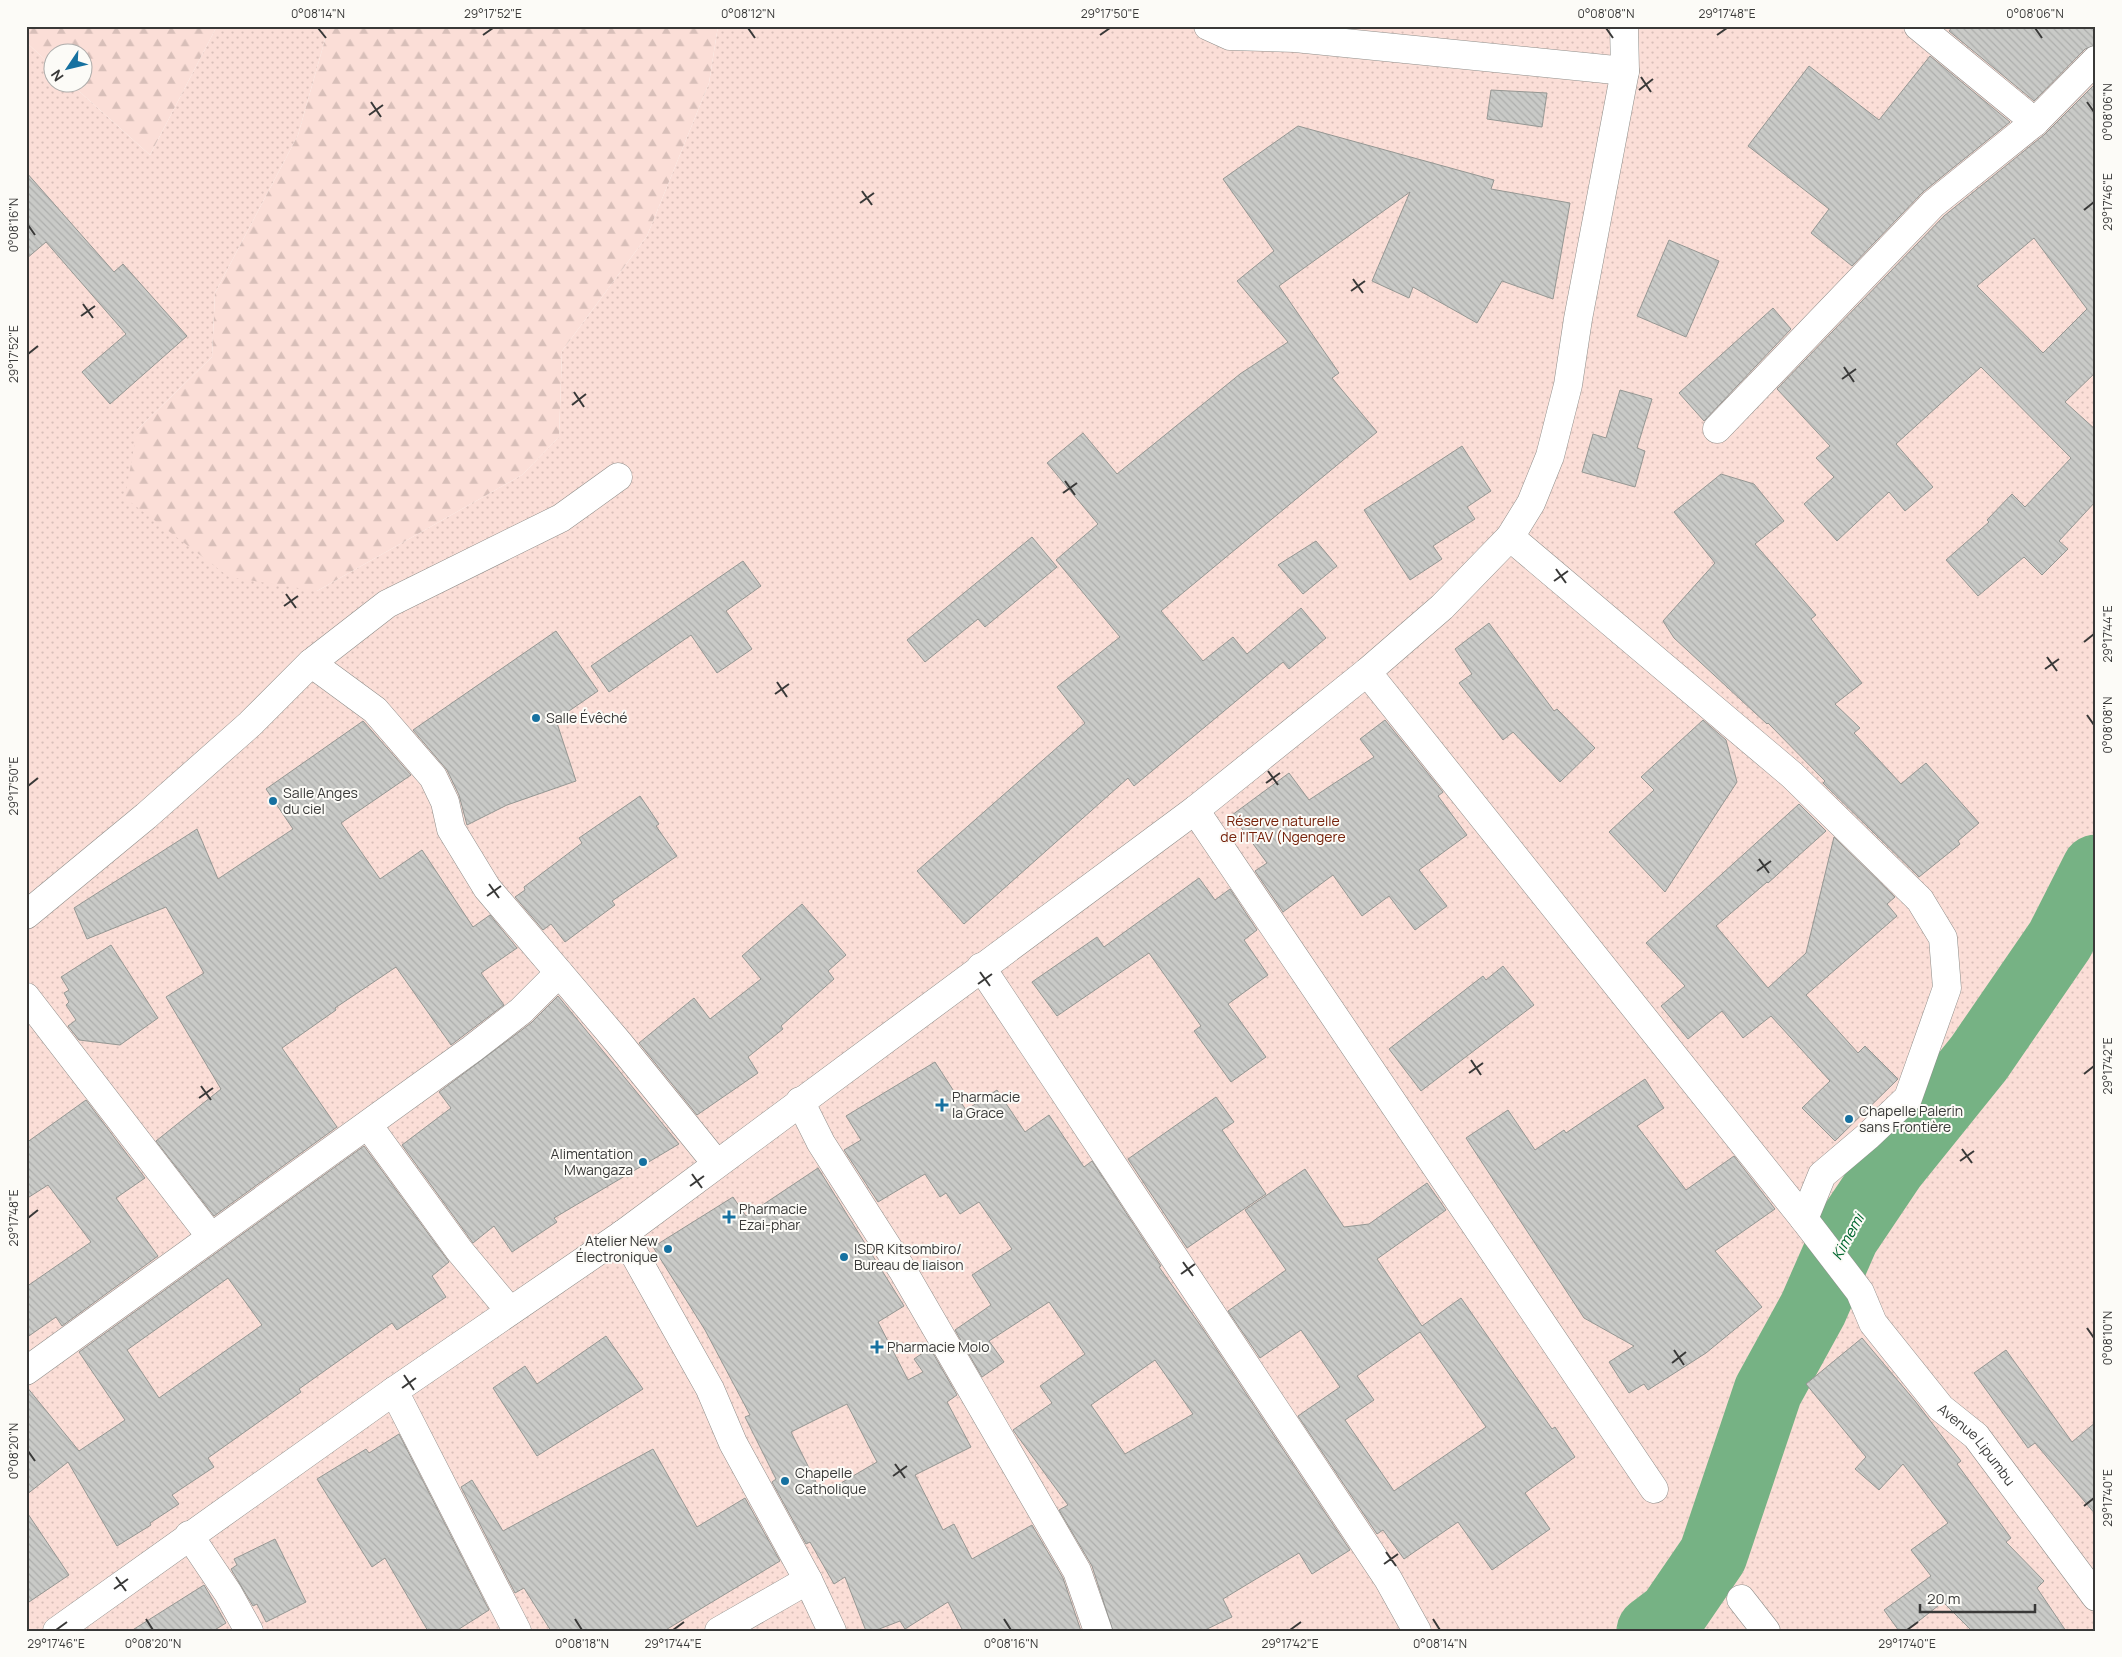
<svg xmlns="http://www.w3.org/2000/svg" width="2122" height="1657" font-family="Manrope,sans-serif">
<style>
.grass{fill:url(#grass-dots)}
.forest{fill:url(#forest-firs)}
.lines{fill:none;stroke-linecap:round;stroke-linejoin:round}
.river{stroke:#76b284;stroke-width:69}
.building{fill:url(#building-back-hatch);stroke:#959793;fill-rule:evenodd}
.minor-casing{stroke:#8f8e8a;stroke-width:29}
.minor{stroke:#fff;stroke-width:28}
.ticks{fill:none;stroke:#393938;stroke-width:2}
.poi-dot{fill:#1671a0;stroke:#fcfbf7;stroke-width:2}
.labels{text-anchor:middle;stroke-width:4;stroke-linejoin:round;paint-order:stroke}
.poi-label{font-size:14px;fill:#393938;stroke:#fcfbf7;text-anchor:start}
.park-label{font-size:14px;fill:#75210a;stroke:#fcfbf7}
.street-label{font-size:14px;fill:#393938;stroke:#fcfbf7}
.water-label{font-size:15px;font-style:italic;fill:#00672f;stroke:#fcfbf7}
.neatline{fill:none;stroke:#393938;stroke-width:2}
.ticks-label{font-size:12px;text-anchor:middle;fill:#393938}
</style>
<defs>
<pattern id="grass-dots" width="8" height="8" patternUnits="userSpaceOnUse" patternTransform="scale(1.25)"><rect width="8" height="8" fill="#fbded7"/><path d="M2 2h.1M6 6h.1" fill="none" stroke="#d8bfb9" stroke-width="1.8" stroke-linecap="round"/></pattern>
<pattern id="forest-firs" width="22" height="20" patternUnits="userSpaceOnUse" patternTransform="scale(1.25)"><rect width="22" height="20" fill="#fbded7"/><path d="M5 1l3.5 6h-7zM16 11l3.5 6h-7z" fill="#d8bfb9"/></pattern>
<pattern id="building-back-hatch" width="6" height="6" patternUnits="userSpaceOnUse" patternTransform="scale(1.25)"><rect width="6" height="6" fill="#c9cac7"/><path d="M-1 5l2 2M0 0l6 6M5-1l2 2" fill="none" stroke="#adaeac"/></pattern>
</defs>
<rect width="100%" height="100%" fill="#fcfbf7"/>
<path class="grass" d="M217,26H325L328,29L298,135L215,293L212,357L137,430L317,591L522,475L559,437L562,351L647,236L709,83L718,26H2096V1631H26V42L52,66V82L70,83L150,155Z"/>
<g class="forest">
<path d="M26,26H217L150,155L70,83L82,82V52H52V66L26,42Z"/>
<path d="M325,26H718L709,83L647,236L562,351L559,437L522,475L317,591L229,577L125,498L137,430L212,357L215,293L298,135L328,29Z"/>
</g>
<g class="lines">
<path class="river" d="M1651,1631L1672,1615L1713,1555L1768,1391L1813,1309L1845,1236L1892,1166L1979,1058L2060,940L2096,869"/>
</g>
<g class="building">
<path d="M1953,26H2096V45L2085,49L2034,101L1949,31Z"/>
<path d="M1930,56L2010,122L1923,192L1852,266L1811,233L1829,209L1748,146L1809,66L1879,120Z"/>
<path d="M2096,83V372L2065,402L2096,430V501L2059,541L2068,549L2042,575L2024,557L1978,596L1946,560L1989,522L1987,520L2012,494L2025,507L2071,458L1981,367L1896,444L1933,487L1905,511L1889,492L1837,541L1804,504L1834,477L1816,458L1830,446L1777,389L1944,216L2045,134ZM2034,238L2087,309L2043,353L1977,286Z"/>
<path d="M1491,90L1547,93L1542,127L1487,119Z"/>
<path d="M1298,126L1494,180L1491,189L1570,203L1553,299L1502,281L1477,323L1413,287L1409,298L1372,281L1410,192L1279,286L1339,373L1332,378L1377,432L1161,611L1203,661L1233,637L1247,654L1301,608L1326,638L1289,669L1283,662L1134,786L1128,778L964,924L917,871L1085,723L1057,687L1120,637L1056,560L1098,524L1047,463L1083,433L1117,474L1240,374L1288,342L1237,281L1274,251L1223,179Z"/>
<path d="M26,172L114,272L123,264L187,336L110,404L82,372L126,334L46,242L26,259Z"/>
<path d="M1669,240L1719,261L1686,337L1637,316Z"/>
<path d="M1773,308L1791,329L1704,421L1679,393Z"/>
<path d="M1620,390L1652,399L1637,448L1645,451L1635,487L1582,472L1593,434L1606,438Z"/>
<path d="M1462,446L1491,491L1467,507L1475,519L1433,546L1442,559L1410,580L1364,510Z"/>
<path d="M1721,474L1754,484L1784,521L1755,544L1816,615L1811,619L1862,683L1835,704L1860,728L1854,733L1901,784L1926,763L1979,823L1958,841L1960,844L1919,877L1823,783L1825,781L1768,723L1767,724L1674,638L1663,621L1715,563L1674,512Z"/>
<path d="M1032,537L1057,567L985,627L978,619L925,662L907,640Z"/>
<path d="M1316,541L1337,566L1303,594L1278,565Z"/>
<path d="M743,561L761,586L726,611L752,649L717,673L691,635L609,692L591,666Z"/>
<path d="M1489,623L1554,711L1557,709L1595,748L1560,782L1513,732L1503,740L1459,683L1472,674L1455,649Z"/>
<path d="M556,631L598,691L556,720L576,781L507,805L467,825L459,795L447,770L413,730Z"/>
<path d="M1385,720L1443,792L1438,796L1467,835L1419,870L1447,906L1415,930L1389,896L1362,916L1333,875L1283,912L1255,871L1267,863L1232,815L1289,773L1309,800L1374,757L1360,739Z"/>
<path d="M1703,720L1726,740L1737,782L1665,892L1609,832L1654,790L1641,777Z"/>
<path d="M363,721L411,775L341,823L380,879L422,850L473,927L490,915L517,948L481,973L504,1005L451,1045L396,967L335,1008L336,1010L282,1048L337,1127L214,1216L156,1141L221,1089L166,997L204,973L166,907L87,939L74,908L197,829L218,879L293,829L266,789Z"/>
<path d="M640,796L659,824L656,826L677,856L612,901L615,905L565,942L551,924L543,930L515,897L525,890L524,887L582,843L579,838Z"/>
<path d="M1799,804L1826,831L1768,883L1767,882L1716,926L1768,988L1806,953L1834,837L1895,897L1887,904L1897,916L1806,995L1858,1053L1865,1046L1898,1079L1835,1141L1802,1108L1830,1081L1771,1016L1743,1038L1722,1011L1688,1039L1661,1006L1685,986L1646,943Z"/>
<path d="M1199,878L1215,900L1230,889L1257,930L1244,940L1268,975L1228,1004L1266,1057L1231,1082L1194,1031L1201,1026L1149,953L1057,1016L1032,982L1097,937L1104,947Z"/>
<path d="M802,904L846,955L828,971L834,979L781,1026L783,1029L748,1057L758,1073L697,1115L639,1043L694,998L710,1019L761,979L742,956Z"/>
<path d="M111,945L158,1018L120,1045L79,1040L68,1026L76,1020L66,1005L69,1002L64,993L69,990L61,977Z"/>
<path d="M1503,966L1534,1005L1421,1091L1389,1049L1483,976L1486,980Z"/>
<path d="M558,996L679,1144L554,1218L557,1222L512,1252L494,1226L473,1243L402,1145L451,1108L439,1092L531,1023Z"/>
<path d="M935,1062L966,1110L997,1090L1025,1132L1049,1115L1084,1167L1092,1161L1161,1266L1159,1267L1203,1329L1350,1550L1312,1574L1299,1553L1223,1599L1232,1617L1203,1631H1113L1092,1566L1059,1510L1068,1505L1013,1430L1052,1403L1040,1386L1085,1354L1049,1302L989,1341L1004,1362L982,1377L955,1330L991,1305L972,1275L1012,1249L979,1202L960,1214L946,1193L940,1197L925,1174L878,1202L844,1150L861,1140L846,1116ZM1155,1360L1193,1414L1125,1454L1091,1405Z"/>
<path d="M1645,1079L1664,1108L1637,1126L1686,1190L1734,1156L1775,1209L1715,1251L1762,1307L1706,1353L1648,1390L1644,1384L1629,1393L1609,1362L1634,1346L1584,1318L1466,1138L1508,1110L1535,1150L1564,1130L1566,1133Z"/>
<path d="M1216,1097L1234,1122L1222,1130L1266,1194L1187,1248L1128,1159Z"/>
<path d="M86,1100L145,1178L116,1198L158,1256L62,1326L56,1317L26,1338V1287L91,1242L48,1185L26,1199V1143Z"/>
<path d="M364,1146L449,1262L432,1276L446,1297L397,1330L392,1323L299,1389L301,1392L208,1458L214,1467L172,1495L179,1504L150,1523L151,1525L117,1546L68,1462L26,1495V1386L79,1451L125,1420L79,1352ZM228,1278L262,1325L159,1398L127,1350Z"/>
<path d="M818,1168L904,1306L878,1322L908,1380L923,1372L914,1359L930,1348L957,1395L947,1402L971,1447L915,1475L943,1530L954,1524L972,1559L1032,1525L1063,1578L1081,1631H963L948,1602L905,1629L900,1621L874,1631H866L845,1577L834,1584L810,1542L806,1544L772,1482L776,1479L745,1417L750,1415L705,1330L653,1247L733,1197L746,1216ZM847,1404L877,1462L822,1494L791,1432Z"/>
<path d="M1305,1169L1344,1227L1369,1224L1427,1183L1446,1210L1377,1259L1422,1326L1461,1298L1552,1429L1555,1427L1575,1457L1525,1493L1550,1529L1492,1570L1458,1522L1404,1559L1383,1530L1377,1534L1298,1416L1340,1387L1301,1330L1260,1358L1228,1311L1286,1270L1245,1210ZM1420,1332L1486,1427L1394,1491L1345,1420L1374,1400L1357,1376Z"/>
<path d="M606,1336L643,1389L537,1456L493,1388L525,1366L537,1384Z"/>
<path d="M1862,1338L1915,1401L1961,1461L1957,1464L2011,1538L2006,1542L2044,1581L2037,1588L2066,1631H1972L1943,1602L1906,1631H1899L1884,1610L1931,1576L1911,1550L1948,1523L1903,1464L1879,1490L1855,1469L1866,1457L1806,1384Z"/>
<path d="M2006,1350L2072,1442L2096,1422V1515L2035,1443L2028,1448L1974,1373Z"/>
<path d="M399,1434L489,1610L456,1631H428L385,1558L372,1567L317,1479L366,1449L369,1453Z"/>
<path d="M653,1449L697,1527L745,1498L780,1561L664,1631H551L524,1588L515,1593L461,1487L472,1480L503,1531Z"/>
<path d="M26,1511L69,1575L26,1604Z"/>
<path d="M275,1539L306,1602L266,1622L257,1604L253,1606L231,1569L237,1565L234,1559Z"/>
<path d="M204,1585L226,1623L213,1631H131Z"/>
</g>
<g class="lines">
<g class="minor-casing">
<g id="minor">
<path d="M1208,26L1230,36L1295,38L1625,71"/>
<path d="M1918,26L2035,122"/>
<path d="M1717,429L1933,204L2035,122L2096,60"/>
<path d="M1510,537L1792,775L1920,900L1943,938L1947,988L1908,1098L1868,1136L1822,1175L1804,1219"/>
<path d="M311,663L375,710L433,777L445,802L451,829L487,888L618,1042L716,1163"/>
<path id="s1" d="M1367,672L1804,1219L1860,1292L1873,1323L1941,1408L1976,1436L2096,1597"/>
<path d="M1195,810L1654,1489"/>
<path d="M26,915L146,816L250,724L311,663L387,604L561,518L618,477"/>
<path d="M981,967L1388,1579L1417,1631"/>
<path d="M26,997L211,1237"/>
<path d="M800,1101L821,1143L903,1271L1077,1571L1098,1631"/>
<path d="M368,1125L459,1250L510,1311"/>
<path d="M623,1234L710,1389L733,1443L808,1580L832,1631"/>
<path d="M26,1371L472,1049L521,1011L559,973"/>
<path d="M394,1391L517,1631"/>
<path d="M189,1535L228,1593L249,1631"/>
<path d="M1741,1599L1766,1631"/>
<path d="M57,1631L394,1391L623,1234L1195,810L1367,672L1442,607L1510,537L1531,503L1550,456L1568,385L1578,319L1625,71L1624,26"/>
<path d="M719,1631L808,1580"/>
</g>
</g>
<use href="#minor" class="minor"/>
</g>
<path class="ticks" d="M318,28L326,38M748,28L755,38M1606,28L1613,38M2035,28L2042,38M483,35L493,28M1100,35L1110,28M1717,35L1727,28M1641,77L1651,92M1639,90L1653,79M371,102L381,117M2087,102L2094,112M369,115L383,105M862,191L872,205M860,203L874,193M2084,210L2094,202M28,225L35,235M1353,279L1363,293M1351,291L1365,281M83,304L93,318M81,316L95,306M28,354L38,346M1844,367L1854,382M1842,379L1856,369M574,392L584,407M572,405L586,394M1065,481L1075,495M1063,493L1077,483M1556,569L1566,583M1554,581L1568,571M286,594L296,608M284,606L298,596M2084,642L2094,634M2047,657L2057,671M2045,669L2059,659M777,682L787,697M775,694L789,684M2087,715L2094,725M1268,771L1278,785M1266,783L1280,773M28,786L38,778M1759,859L1769,873M1757,871L1771,861M489,884L499,898M487,896L501,886M980,972L990,986M978,984L992,974M1471,1060L1481,1075M1469,1073L1483,1063M2084,1074L2094,1066M201,1086L211,1100M199,1098L213,1088M1962,1149L1972,1163M1960,1161L1974,1151M692,1174L702,1188M690,1186L704,1176M28,1218L38,1210M1183,1262L1193,1276M1181,1274L1195,1264M2087,1328L2094,1338M1674,1350L1684,1365M1672,1363L1686,1352M404,1375L414,1390M402,1388L416,1378M28,1451L35,1461M895,1464L905,1478M893,1476L907,1466M2084,1506L2094,1498M1386,1552L1396,1566M1384,1564L1398,1554M116,1577L126,1591M114,1589L128,1579M146,1619L153,1630M575,1619L582,1630M1004,1619L1011,1630M1433,1619L1440,1630M56,1630L67,1622M673,1630L684,1622M1290,1630L1301,1622M1907,1630L1918,1622"/>
<g class="poi-dot">
<circle cx="536" cy="718" r="5"/>
<circle cx="273" cy="801" r="5"/>
<path d="M939.5 1097.5h5v5h5v5h-5v5h-5v-5h-5v-5h5z"/>
<circle cx="1849" cy="1119" r="5"/>
<circle cx="643" cy="1162" r="5"/>
<path d="M726.5 1209.5h5v5h5v5h-5v5h-5v-5h-5v-5h5z"/>
<circle cx="668" cy="1249" r="5"/>
<circle cx="844" cy="1257" r="5"/>
<path d="M874.5 1339.5h5v5h5v5h-5v5h-5v-5h-5v-5h5z"/>
<circle cx="785" cy="1481" r="5"/>
</g>
<g class="labels">
<g class="poi-label">
<text x="546" y="723">Salle Évêché</text>
<text x="283" y="798">Salle Anges<tspan x="283" dy="16">du ciel</tspan></text>
<text x="952" y="1102">Pharmacie<tspan x="952" dy="16">la Grace</tspan></text>
<text x="1859" y="1116">Chapelle Palerin<tspan x="1859" dy="16">sans Frontière</tspan></text>
<text x="633" y="1159" text-anchor="end">Alimentation<tspan x="633" dy="16">Mwangaza</tspan></text>
<text x="739" y="1214">Pharmacie<tspan x="739" dy="16">Ezai-phar</tspan></text>
<text x="658" y="1246" text-anchor="end">Atelier New<tspan x="658" dy="16">Électronique</tspan></text>
<text x="854" y="1254">ISDR Kitsombiro/<tspan x="854" dy="16">Bureau de liaison</tspan></text>
<text x="887" y="1352">Pharmacie Molo</text>
<text x="795" y="1478">Chapelle<tspan x="795" dy="16">Catholique</tspan></text>
</g>
<g class="park-label">
<text x="1283" y="826">Réserve naturelle<tspan x="1283" dy="16">de l'ITAV (Ngengere</tspan></text>
</g>
<g class="street-label">
<text dy="5" stroke="none"><textPath href="#s1" startOffset="986">Avenue Lipumbu</textPath></text>
</g>
<g class="water-label">
<text transform="translate(1848 1237) rotate(-61)" y="5">Kimemi</text>
</g>
</g>
<rect width="2122" height="1657" fill="none" stroke="#fcfbf7" stroke-width="55"/>
<g transform="translate(68 68) rotate(235)"><circle r="24" fill="#fcfbf7" stroke="#aeadab"/>
<path d="M0-4L9 19L0 12L-9 19Z" fill="#1671a0"/>
<text y="-8" font-size="14" font-weight="bold" text-anchor="middle" fill="#393938">N</text>
</g>
<path d="M1920 1604v8h115v-8" fill="none" stroke="#393938" stroke-width="2.5"/>
<text x="1927" y="1604" font-size="15" fill="#393938" stroke="#fcfbf7" stroke-width="4" paint-order="stroke">20 m</text>
<rect x="28" y="28" width="2066" height="1602" class="neatline"/>
<g class="ticks-label">
<text x="318" y="18">0°08'14"N</text>
<text x="493" y="18">29°17'52"E</text>
<text x="748" y="18">0°08'12"N</text>
<text x="1110" y="18">29°17'50"E</text>
<text x="1606" y="18">0°08'08"N</text>
<text x="1727" y="18">29°17'48"E</text>
<text x="2035" y="18">0°08'06"N</text>
<text transform="translate(2108 112) rotate(-90)" y="4">0°08'06"N</text>
<text transform="translate(2108 202) rotate(-90)" y="4">29°17'46"E</text>
<text transform="translate(14 225) rotate(-90)" y="4">0°08'16"N</text>
<text transform="translate(14 354) rotate(-90)" y="4">29°17'52"E</text>
<text transform="translate(2108 634) rotate(-90)" y="4">29°17'44"E</text>
<text transform="translate(2108 725) rotate(-90)" y="4">0°08'08"N</text>
<text transform="translate(14 786) rotate(-90)" y="4">29°17'50"E</text>
<text transform="translate(2108 1066) rotate(-90)" y="4">29°17'42"E</text>
<text transform="translate(14 1218) rotate(-90)" y="4">29°17'48"E</text>
<text transform="translate(2108 1338) rotate(-90)" y="4">0°08'10"N</text>
<text transform="translate(14 1451) rotate(-90)" y="4">0°08'20"N</text>
<text transform="translate(2108 1498) rotate(-90)" y="4">29°17'40"E</text>
<text x="56" y="1648">29°17'46"E</text>
<text x="153" y="1648">0°08'20"N</text>
<text x="582" y="1648">0°08'18"N</text>
<text x="673" y="1648">29°17'44"E</text>
<text x="1011" y="1648">0°08'16"N</text>
<text x="1290" y="1648">29°17'42"E</text>
<text x="1440" y="1648">0°08'14"N</text>
<text x="1907" y="1648">29°17'40"E</text>
</g>
</svg>
